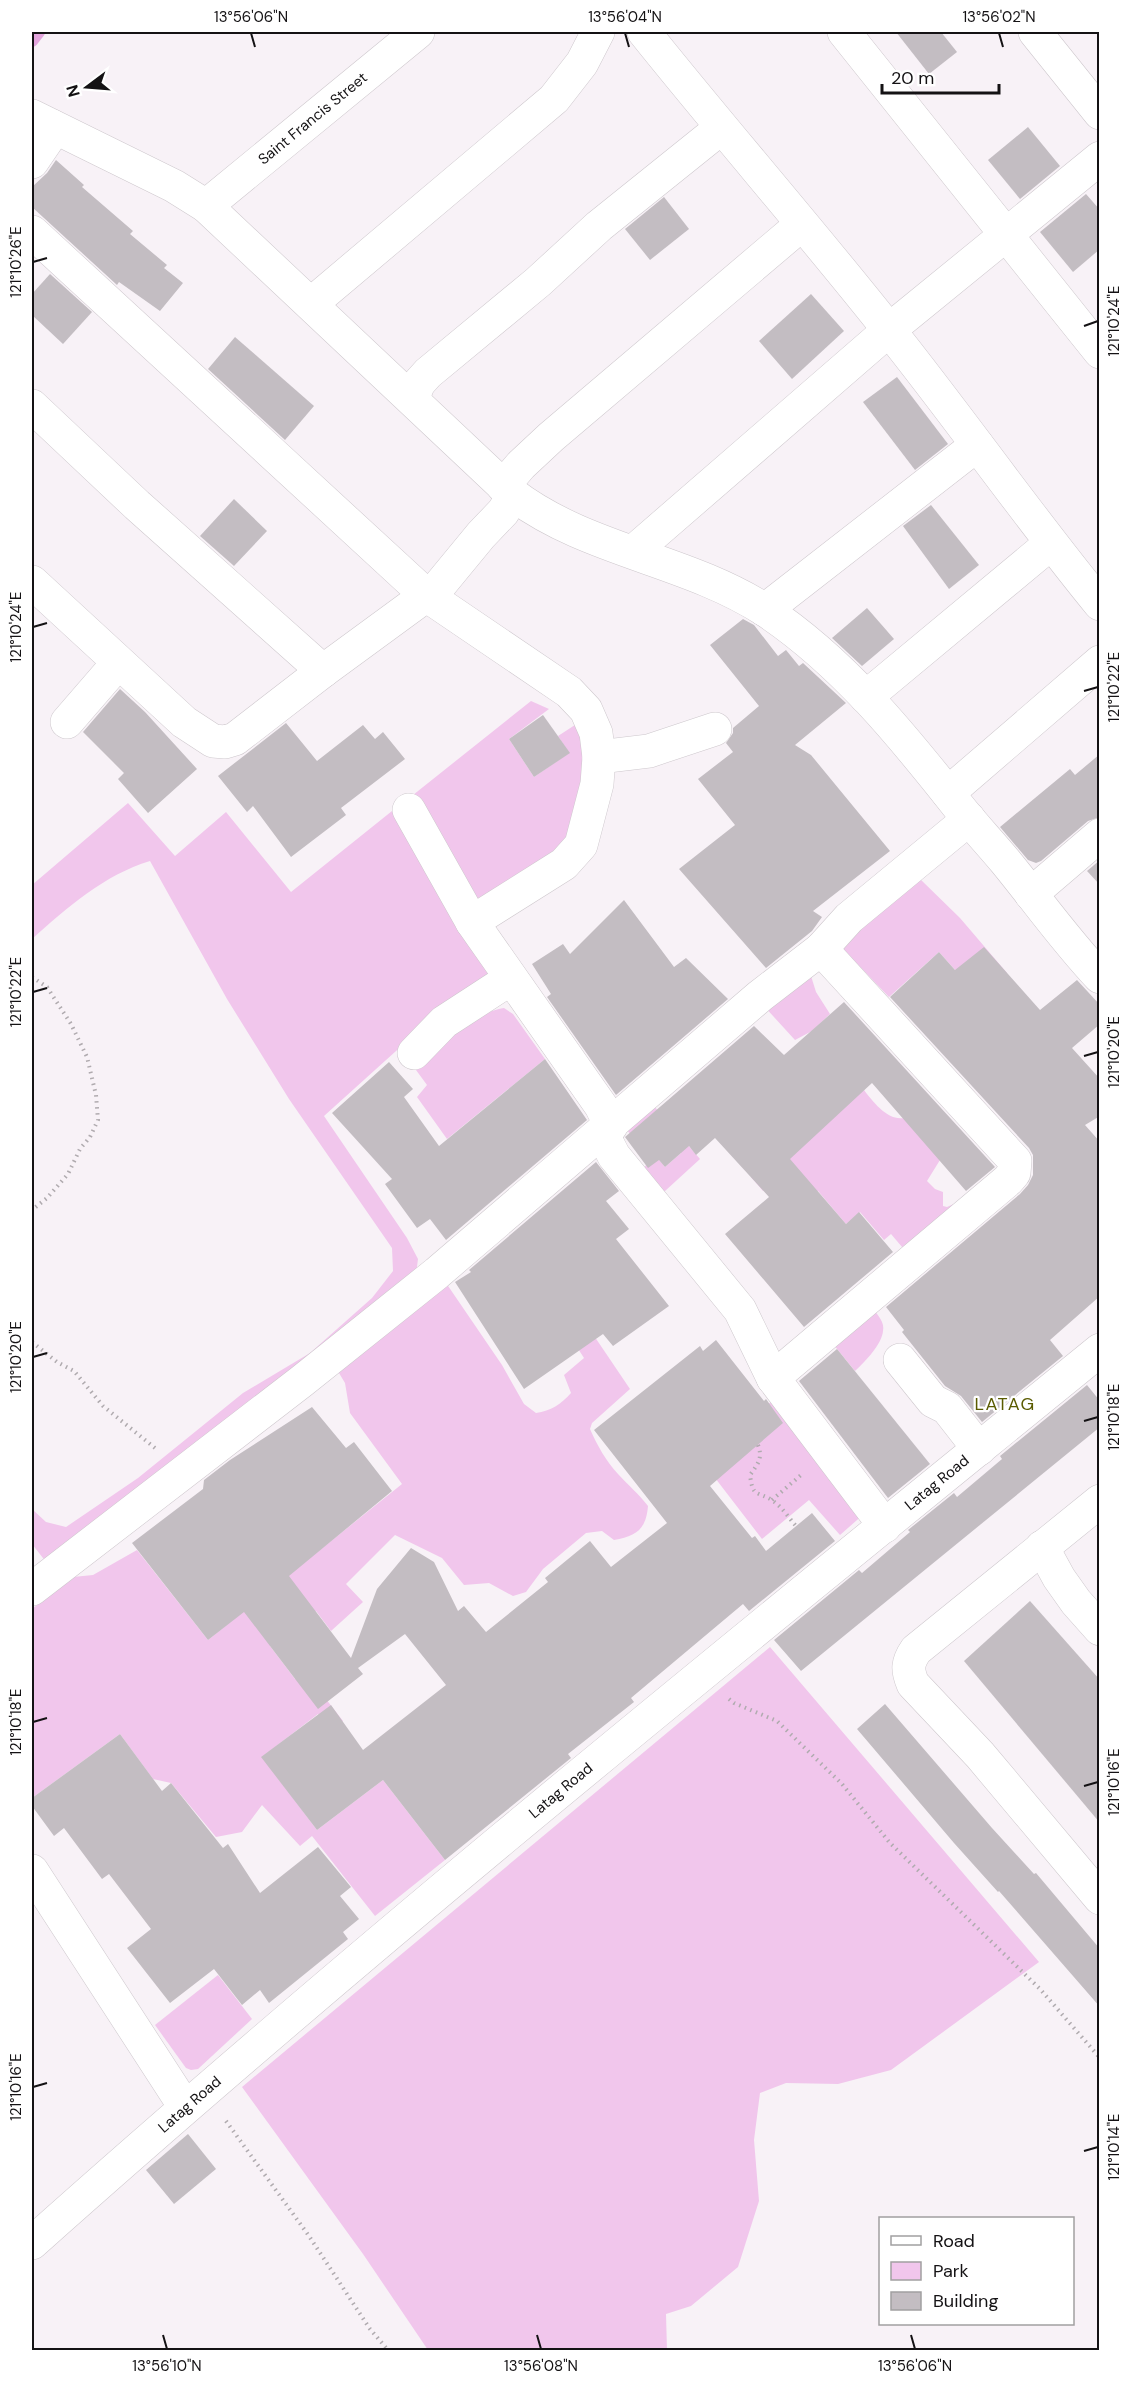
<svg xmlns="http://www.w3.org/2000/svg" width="1131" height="2382" font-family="'DM Sans',sans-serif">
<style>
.green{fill:#f1c6ec}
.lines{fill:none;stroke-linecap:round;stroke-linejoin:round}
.stream{stroke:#e4a5dd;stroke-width:12}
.building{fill:#c3bdc2}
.minor-casing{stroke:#cec8cd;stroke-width:34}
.path{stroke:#b0abaf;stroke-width:4;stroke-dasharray:1.5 4.5;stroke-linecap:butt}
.minor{stroke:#fff;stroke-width:33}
.ticks{fill:none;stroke:#141214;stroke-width:2}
.labels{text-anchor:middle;stroke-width:4.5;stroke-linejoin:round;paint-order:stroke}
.street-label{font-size:15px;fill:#141214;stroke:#fff}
.quarter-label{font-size:18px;letter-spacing:1.5px;fill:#5a5b00;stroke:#fff}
.neatline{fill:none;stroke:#141214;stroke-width:2}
.ticks-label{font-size:15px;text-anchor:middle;fill:#141214}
</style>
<rect width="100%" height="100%" fill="#f8f2f7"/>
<g class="green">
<path d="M531,701L549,709L509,739L534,777L569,753L558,736L578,723L589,740L570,839L476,908L413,795Z"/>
<path d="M128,803L175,856L226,812L291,892L392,811L467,936L494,972L406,1042L324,1116L407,1238L418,1259L416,1274L50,1567L32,1544V1509L46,1522L66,1527L138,1478L243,1393L310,1353L372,1298L393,1271L392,1248L289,1099L227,999L150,861C104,875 68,907 32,939V885Z"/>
<path d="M919,878L960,918L1007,973L974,991L939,952L889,997L842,948L848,936Z"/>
<path d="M811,976L816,992L830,1014L812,1031L795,1040L763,1005Z"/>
<path d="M504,1008L513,1014L545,1059L447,1139L417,1097L427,1085L416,1070C428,1047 478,1011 504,1008Z"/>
<path d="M864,1090C873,1102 888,1121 904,1118L940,1160L927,1181L935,1189L943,1192V1206L947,1207L956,1203L908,1254L891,1234L884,1240L860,1212L846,1224L818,1191L794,1211L770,1184L763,1191L751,1177L766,1162Z"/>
<path d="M653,1105L700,1159L665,1191L657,1193L641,1170L656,1156L665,1167L681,1153L632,1136L626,1129Z"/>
<path d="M444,1280L502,1365L524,1404L536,1413C551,1411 561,1404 571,1393L564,1375L584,1358L564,1327L580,1315L630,1389L592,1423L590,1429C597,1445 606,1461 618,1474C628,1485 639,1494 648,1506C646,1530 636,1536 614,1540L602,1531L586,1533L543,1569L526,1592L513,1596L489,1583L464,1585L442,1558L395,1535L346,1584L363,1602L331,1631L316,1611L270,1646L295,1679L305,1672L343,1721L331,1731L318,1714L262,1757L317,1830L383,1780L445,1860L375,1916L312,1836L300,1846L262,1805L242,1832L216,1837L171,1783L153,1779L120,1734L32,1798V1609L73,1577L93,1575L137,1550L208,1640L402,1484L350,1413L345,1383L336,1368Z"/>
<path d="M873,1309C878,1315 885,1323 883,1331C882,1344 865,1362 855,1371L833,1344Z"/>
<path d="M772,1401L865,1513L840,1535L809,1500L762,1539L702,1461Z"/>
<path d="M770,1647L1039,1962L891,2070L838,2084L786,2083L760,2093L754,2140L759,2201L738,2267L691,2306L666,2314L667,2350H428L363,2254L242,2087Z"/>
<path d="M218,1975L252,2019L198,2069L191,2070L186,2068L155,2025Z"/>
</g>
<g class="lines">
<path class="stream" d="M32,41L39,32"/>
</g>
<g class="building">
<path d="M896,32H941L957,52L929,74Z"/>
<path d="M1028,127L1060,166L1020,199L988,160Z"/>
<path d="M56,160L84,185L82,187L133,231L130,234L167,265L164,268L183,283L160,311L119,282L117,285L32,207V187L47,173Z"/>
<path d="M1086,194L1100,210V249L1073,272L1040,232Z"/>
<path d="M664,197L689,229L650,260L625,229Z"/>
<path d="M50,274L92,312L63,344L32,315V294Z"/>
<path d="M811,294L844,331L792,379L759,341Z"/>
<path d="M235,337L314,406L285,440L208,369Z"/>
<path d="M897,377L948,444L915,470L863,402Z"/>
<path d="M234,499L267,531L234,566L200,536Z"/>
<path d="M931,505L979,565L949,589L903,526Z"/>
<path d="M867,608L894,639L862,666L832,638Z"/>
<path d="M743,619L754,625L778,656L786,650L799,666L803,663L846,703L795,745L811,755L890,851L813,911L822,917L812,931L766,968L679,869L735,825L698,779L733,752L726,743L733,733V728L759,706L710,645Z"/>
<path d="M120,689L145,712L197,769L148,813L118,779L124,773L83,732Z"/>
<path d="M543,715L570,753L534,777L509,739Z"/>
<path d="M286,723L317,761L363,725L375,739L383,732L405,759L341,808L346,815L291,857L253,806L247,812L218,776Z"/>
<path d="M1100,754V817L1088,821L1041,861L1036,863L1028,860L1000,827L1070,769L1075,775Z"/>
<path d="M1100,860V885L1087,871Z"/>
<path d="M624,900L674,967L686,958L728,999L616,1095L547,997L551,994L532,964L563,944L570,954Z"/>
<path d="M984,947L1040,1010L1077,980L1100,1005V1024L1072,1048L1100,1079V1116L1085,1125L1100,1142V1296L1050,1340L1063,1356L982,1422L961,1396L945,1386L902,1332L904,1330L886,1307L1020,1194L1028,1185L1033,1175V1155L1029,1148L890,997L939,952L955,970Z"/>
<path d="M844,1002L995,1167L966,1191L872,1083L790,1159L846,1224L859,1212L893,1252L804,1327L725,1234L769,1197L715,1138L696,1155L689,1146L665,1167L659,1160L648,1168L625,1137L754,1026L784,1055Z"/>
<path d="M545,1059L587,1120L446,1240L430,1219L417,1228L385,1184L392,1179L332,1113L389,1062L413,1089L404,1097L439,1146Z"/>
<path d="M596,1162L619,1191L606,1201L629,1229L616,1239L669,1306L613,1346L603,1334L524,1389L455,1282L471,1272L469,1270Z"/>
<path d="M716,1340L764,1401L766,1399L783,1423L710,1486L752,1538L755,1536L766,1551L812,1513L835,1541L749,1611L743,1604L631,1698L634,1702L568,1754L571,1758L445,1860L383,1780L317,1830L261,1757L331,1705L363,1750L446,1685L405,1634L358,1668L363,1674L318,1709L244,1612L208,1640L132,1543L203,1489L204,1480L230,1460L312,1407L346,1448L354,1442L392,1491L289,1576L351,1658L377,1589L411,1548L434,1562L458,1611L464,1606L486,1632L548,1582L545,1578L590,1541L611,1567L667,1523L594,1430L700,1346L703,1351Z"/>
<path d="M837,1349L930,1464L888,1498L799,1381Z"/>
<path d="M1087,1385L1100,1401V1427L801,1671L774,1640L859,1570L862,1573L910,1532L908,1530L954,1493L957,1497L1002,1459L1000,1456Z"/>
<path d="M1030,1601L1100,1680V1823L964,1661Z"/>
<path d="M885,1704L992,1828L1034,1874L1036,1873L1100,1949V2007L999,1891L998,1892L954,1843L857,1729Z"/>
<path d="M120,1734L162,1791L171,1783L223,1848L228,1844L260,1893L318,1847L351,1887L340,1896L359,1919L343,1932L348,1939L269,2003L260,1990L242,2005L214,1969L170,2003L127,1948L151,1929L109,1874L102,1879L64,1828L54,1836L32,1806V1798Z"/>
<path d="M188,2134L216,2169L174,2204L146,2170Z"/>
</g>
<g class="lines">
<g class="minor-casing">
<g id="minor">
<path d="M644,32C724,132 809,229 889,330C961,420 1027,515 1100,604"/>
<path d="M844,32L1100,352"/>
<path d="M1035,32L1100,113"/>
<path d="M32,116L174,186L206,206L511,493C586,551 686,559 765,610C842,661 902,735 958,806C973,825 990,843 1005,861C1037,900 1065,940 1100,977"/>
<path d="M32,162L47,140L52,126"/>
<path id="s1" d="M206,206L418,32"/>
<path d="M32,232L426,595L569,692L586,710L596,733L599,757L597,784L581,845L564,864L472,922"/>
<path d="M311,304L554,99L582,63L598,32"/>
<path d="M412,399L419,383L428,373L538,282L599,226L721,128"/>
<path d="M32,406L137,505L323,671"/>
<path d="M503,486L521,465L551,437L802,224"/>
<path d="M633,552L889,330L1100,158"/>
<path d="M32,582L184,722L213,741L225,742L235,739L323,671L439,586L481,535L503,512L508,504L511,493"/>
<path d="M765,610L977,445"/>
<path d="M866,697L1050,544"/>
<path d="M67,722L118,663"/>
<path d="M599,757L649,751L715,729"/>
<path d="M948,793L1100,662"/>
<path d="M409,810L472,922L601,1106L611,1126"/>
<path d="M1031,894L1100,835"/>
<path d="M414,1053L444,1022L510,979"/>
<path d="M602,1133L614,1156L740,1310L773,1378L885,1526"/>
<path d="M900,1360L933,1401L947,1408L979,1449"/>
<path d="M773,1378L1008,1180L1014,1173L1015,1161L821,949"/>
<path d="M1100,1501L916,1650C907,1663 907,1670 913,1684L980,1755L1100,1898"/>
<path d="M1042,1547L1059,1578L1076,1602L1100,1629"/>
<path d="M32,1589L302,1381L437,1273L760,996L821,949L849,918L969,819"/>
<path d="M32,1871L185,2107"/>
<path id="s2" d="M32,2243C378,1934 740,1643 1100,1350"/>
</g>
</g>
<g class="path">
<path d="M32,977L47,987L71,1024L87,1057L96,1095L98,1120L90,1137L80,1149L68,1174L47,1198L32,1210"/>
<path d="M32,1342L57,1362L74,1371L103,1406L155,1448"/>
<path d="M758,1445C763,1458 758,1464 750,1475C753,1499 757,1490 773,1501C782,1507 789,1518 796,1526"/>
<path d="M772,1500L801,1475"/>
<path d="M729,1699L734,1703L777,1721L842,1784L890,1843L1040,1989L1100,2058"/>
<path d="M226,2121L309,2236L370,2329L388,2350"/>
</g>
<use href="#minor" class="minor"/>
</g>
<path class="ticks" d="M251,33L255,47M625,33L629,47M999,33L1003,47M33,262L47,258M1084,326L1098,321M33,627L47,623M1084,691L1098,687M33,992L47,988M1084,1056L1098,1052M33,1357L47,1353M1084,1421L1098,1417M33,1722L47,1718M1084,1786L1098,1782M33,2087L47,2083M1084,2151L1098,2147M163,2335L167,2349M537,2335L541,2349M911,2335L915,2349"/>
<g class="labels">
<g class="street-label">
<text dy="5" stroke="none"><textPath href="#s1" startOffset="138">Saint Francis Street</textPath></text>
<text dy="5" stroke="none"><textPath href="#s2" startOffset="1182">Latag Road</textPath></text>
<text dy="5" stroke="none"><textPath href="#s2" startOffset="696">Latag Road</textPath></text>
<text dy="5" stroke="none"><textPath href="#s2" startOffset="210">Latag Road</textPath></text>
</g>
<g class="quarter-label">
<text x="1005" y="1410">LATAG</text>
</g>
</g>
<rect width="1131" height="2382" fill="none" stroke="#ffffff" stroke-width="66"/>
<rect x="879" y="2217" width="195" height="108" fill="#ffffff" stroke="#a1a0a1" stroke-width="1.5"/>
<rect x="891" y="2236" width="30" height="9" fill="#ffffff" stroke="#a1a0a1" stroke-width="1.5"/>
<text x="933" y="2247" font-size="18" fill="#141214">Road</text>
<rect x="891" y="2262" width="30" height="18" fill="#f1c6ec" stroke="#a1a0a1" stroke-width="1.5"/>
<text x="933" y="2277" font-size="18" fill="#141214">Park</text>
<rect x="891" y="2292" width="30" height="18" fill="#c3bdc2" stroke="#a1a0a1" stroke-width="1.5"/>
<text x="933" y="2307" font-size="18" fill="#141214">Building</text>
<g transform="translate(87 87) rotate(254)" stroke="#ffffff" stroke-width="4.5" paint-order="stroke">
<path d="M0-4.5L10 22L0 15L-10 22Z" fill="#141214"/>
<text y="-9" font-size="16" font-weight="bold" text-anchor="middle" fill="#141214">N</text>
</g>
<path d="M882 84v9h117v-9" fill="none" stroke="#141214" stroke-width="3"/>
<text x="891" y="84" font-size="18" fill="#141214" stroke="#ffffff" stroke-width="4.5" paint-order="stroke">20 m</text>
<rect x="33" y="33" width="1065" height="2316" class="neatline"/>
<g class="ticks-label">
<text x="251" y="22">13°56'06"N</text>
<text x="625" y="22">13°56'04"N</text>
<text x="999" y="22">13°56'02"N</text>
<text transform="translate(16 262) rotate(-90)" y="5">121°10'26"E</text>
<text transform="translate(1114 321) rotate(-90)" y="5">121°10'24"E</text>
<text transform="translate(16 627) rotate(-90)" y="5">121°10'24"E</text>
<text transform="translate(1114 687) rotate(-90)" y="5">121°10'22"E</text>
<text transform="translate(16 992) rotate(-90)" y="5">121°10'22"E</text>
<text transform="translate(1114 1052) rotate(-90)" y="5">121°10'20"E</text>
<text transform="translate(16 1357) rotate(-90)" y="5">121°10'20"E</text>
<text transform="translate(1114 1417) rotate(-90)" y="5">121°10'18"E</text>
<text transform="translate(16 1722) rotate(-90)" y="5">121°10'18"E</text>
<text transform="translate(1114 1782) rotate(-90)" y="5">121°10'16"E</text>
<text transform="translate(16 2087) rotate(-90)" y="5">121°10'16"E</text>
<text transform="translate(1114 2147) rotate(-90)" y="5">121°10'14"E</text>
<text x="167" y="2371">13°56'10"N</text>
<text x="541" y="2371">13°56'08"N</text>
<text x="915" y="2371">13°56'06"N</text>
</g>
</svg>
